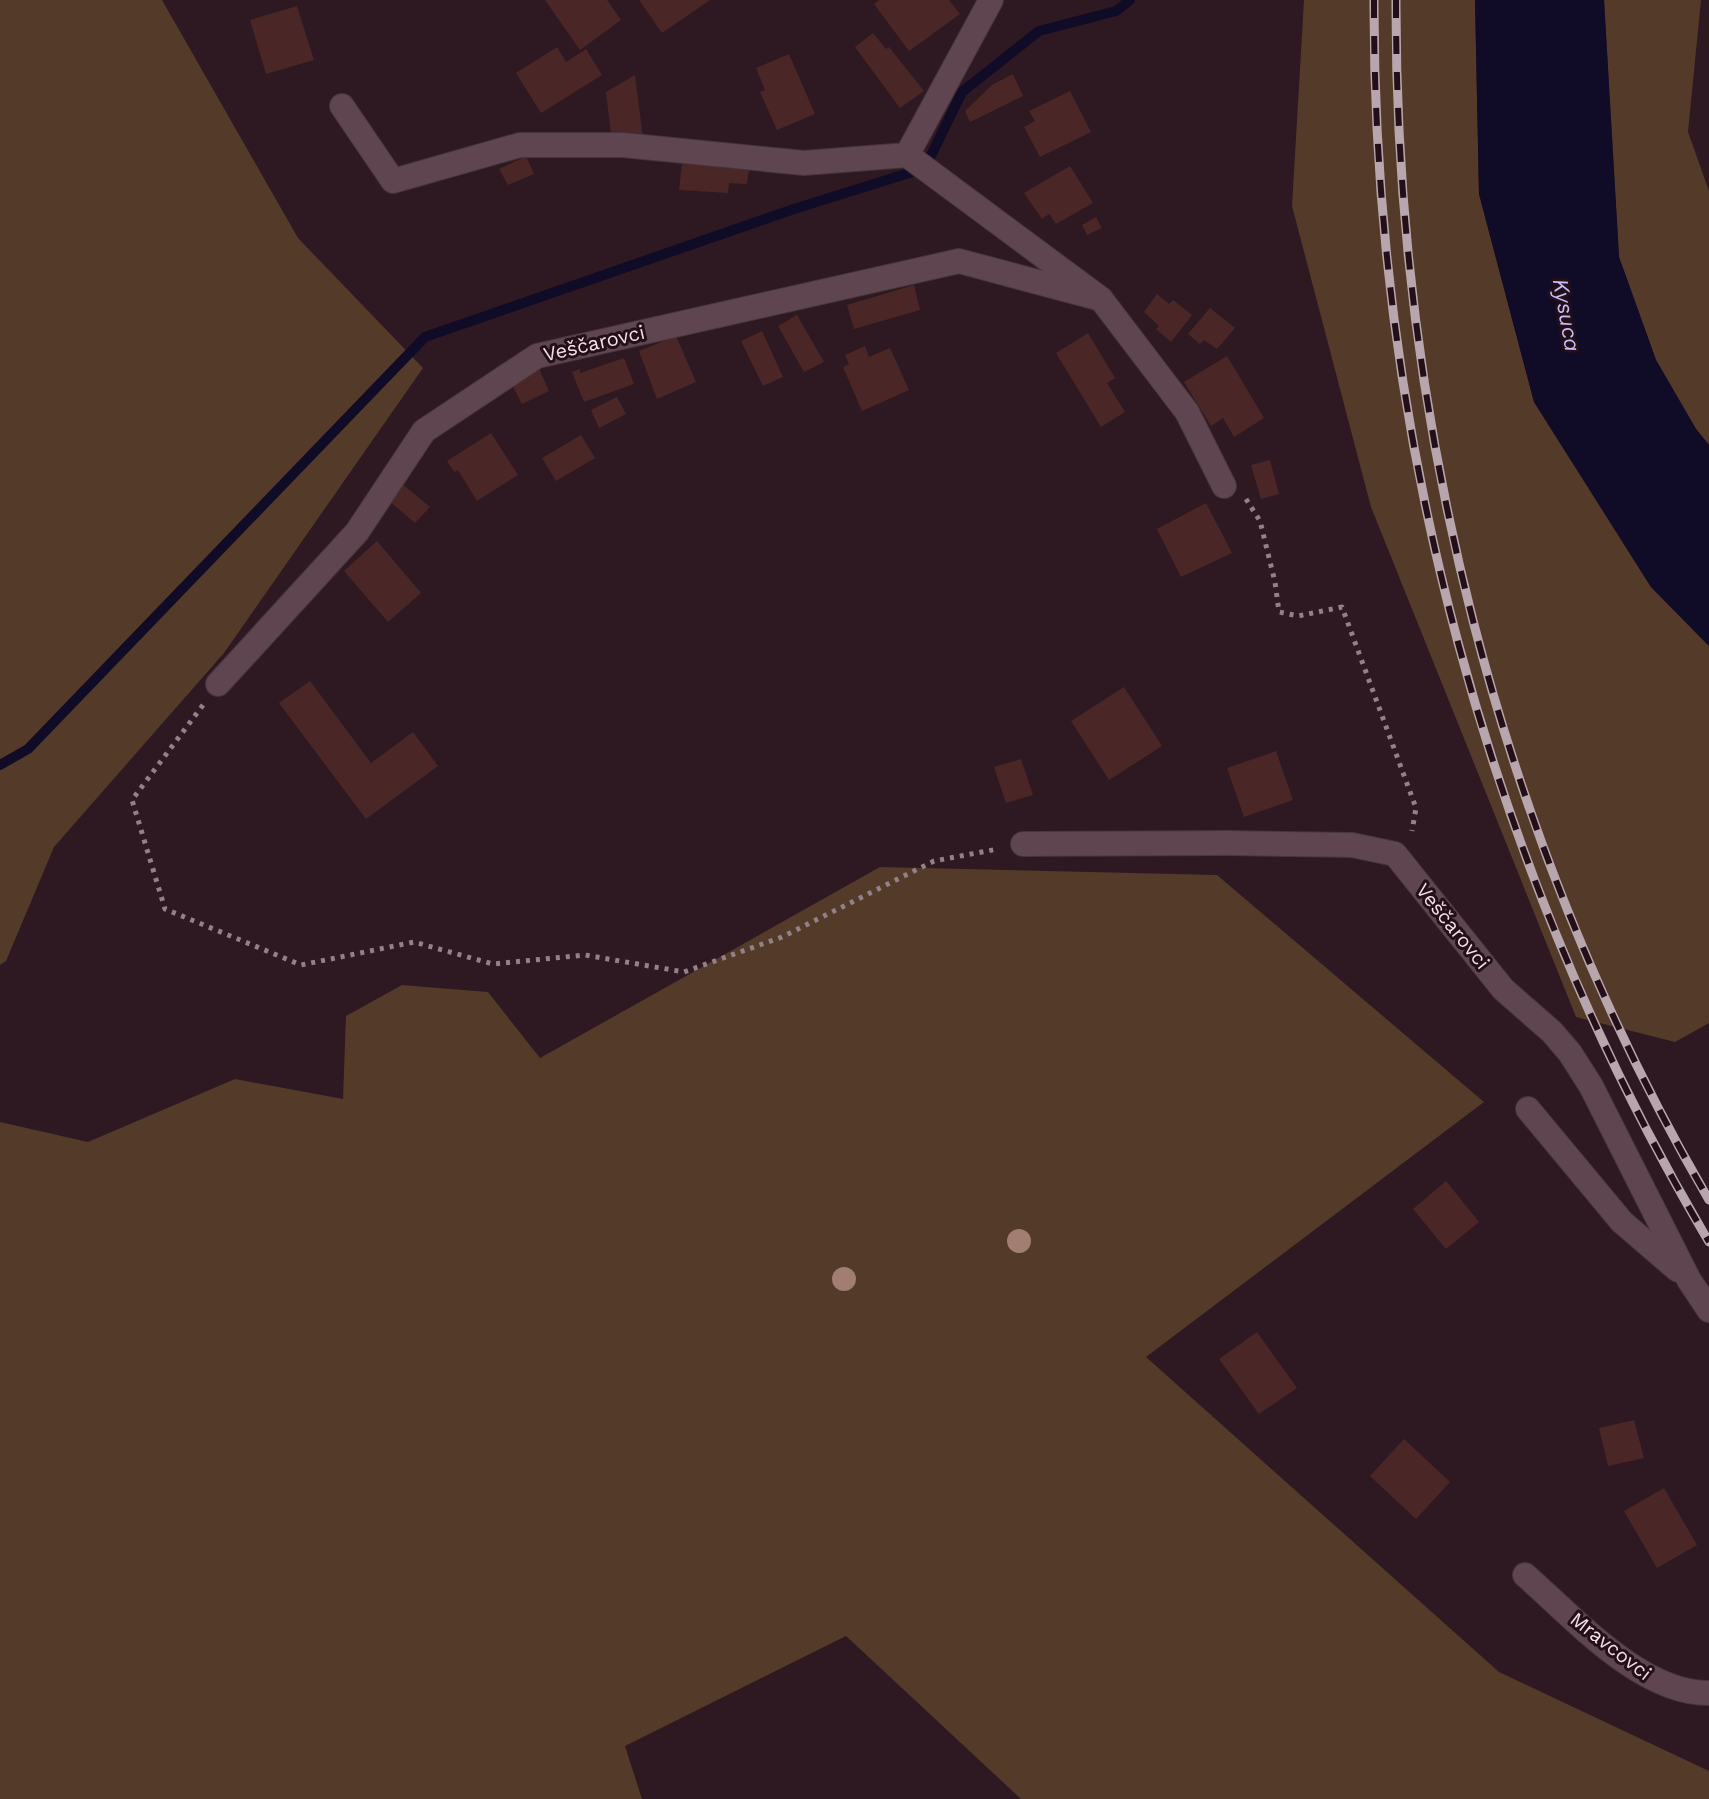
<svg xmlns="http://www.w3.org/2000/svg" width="1709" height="1799" font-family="'Work Sans',sans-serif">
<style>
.green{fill:#543a28}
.water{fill:#100b26}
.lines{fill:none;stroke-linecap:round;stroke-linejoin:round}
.stream{stroke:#100b26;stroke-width:10}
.building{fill:#4a2726}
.minor-casing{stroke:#45343b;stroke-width:26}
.path{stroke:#938189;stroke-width:5;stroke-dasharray:4 6;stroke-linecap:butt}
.minor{stroke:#5e4550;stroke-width:24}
.rail-casing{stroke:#b8a6ae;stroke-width:9}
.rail{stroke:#240f19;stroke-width:6;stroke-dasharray:18;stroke-linecap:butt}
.tree{fill:#a17d72}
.labels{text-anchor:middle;stroke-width:6;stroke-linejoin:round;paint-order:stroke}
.street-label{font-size:20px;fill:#f1e1e7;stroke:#240f19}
.water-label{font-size:22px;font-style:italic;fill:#c4bffa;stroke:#240f19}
</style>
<rect width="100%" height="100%" fill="#2e1822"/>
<g class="green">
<path d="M0,0H162L298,238L423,368L224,653L54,847L6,961L0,965Z"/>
<path d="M1304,0H1475L1479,194L1534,402L1651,587L1709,646V1023L1675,1042L1576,1017L1371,507L1292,206Z"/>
<path d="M1604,0H1701L1688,132L1709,191V445L1696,429L1656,360L1619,257Z"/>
<path d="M880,867L1217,875L1484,1102L1146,1357L1499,1672L1709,1771V1799H1021L846,1636L625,1746L642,1799H0V1122L88,1142L235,1079L343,1099L346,1016L402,985L488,992L540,1058Z"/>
</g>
<path class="water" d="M1475,0H1604L1619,257L1656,360L1696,429L1709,445V646L1651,587L1534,402L1479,194Z"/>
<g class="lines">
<path class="stream" d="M0,765L28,749L425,337L794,209L925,168L962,92L1039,31L1116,11L1130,0"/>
</g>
<g class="building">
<path d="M545,0H607L621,20L580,50Z"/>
<path d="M639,0H710L662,33Z"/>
<path d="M879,0H949L960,14L909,51L874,4Z"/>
<path d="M297,6L314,60L266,74L250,20Z"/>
<path d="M873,33L886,49L889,47L924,91L900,108L855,47Z"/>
<path d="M557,47L566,62L586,49L602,75L541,113L516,73Z"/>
<path d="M789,54L815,114L777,130L760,92L765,90L756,68Z"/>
<path d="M1013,74L1023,96L970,122L965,111L992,85Z"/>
<path d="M635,75L643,138L612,142L606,92Z"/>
<path d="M1070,91L1091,132L1040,157L1024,127L1035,121L1029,111Z"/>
<path d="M526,156L534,174L508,185L499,169Z"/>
<path d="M682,163L749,170L747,184L729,183L728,193L679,190Z"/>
<path d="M1070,166L1093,203L1056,224L1049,214L1042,219L1024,193Z"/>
<path d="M1096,217L1102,228L1087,235L1082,225Z"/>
<path d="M914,285L920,310L854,329L847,305Z"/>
<path d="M1157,294L1169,304L1173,300L1192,315L1171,342L1156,329L1159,326L1144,312Z"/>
<path d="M1210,308L1235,328L1217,349L1204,340L1200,344L1188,334Z"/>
<path d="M797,315L824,362L804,372L778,326Z"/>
<path d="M762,331L783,377L763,386L741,341Z"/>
<path d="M1088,333L1115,378L1107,383L1125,412L1101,427L1056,353Z"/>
<path d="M676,336L696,382L657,399L639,351Z"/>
<path d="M865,346L869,357L890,348L909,390L862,411L843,367L849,364L845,355Z"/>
<path d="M1227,356L1264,418L1234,437L1223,418L1211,426L1184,382Z"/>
<path d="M624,358L634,384L584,402L572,372L580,369V373Z"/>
<path d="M538,366L549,391L522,404L510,381Z"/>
<path d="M617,397L626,414L599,428L591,410Z"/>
<path d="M491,433L518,475L477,501L458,470L454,472L447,461Z"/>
<path d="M581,435L595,458L556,481L542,458Z"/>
<path d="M1270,460L1279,494L1261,499L1251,465Z"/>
<path d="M401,483L430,507L415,523L387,499Z"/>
<path d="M1206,503L1232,553L1181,577L1157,529Z"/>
<path d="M377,541L421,593L388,622L344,571Z"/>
<path d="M310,681L371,763L413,732L438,766L366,819L279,703Z"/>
<path d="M1124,687L1162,746L1109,780L1071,721Z"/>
<path d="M1276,751L1293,800L1244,817L1227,768Z"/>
<path d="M1021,759L1033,795L1006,803L994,767Z"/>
<path d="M1446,1181L1479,1222L1446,1249L1413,1209Z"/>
<path d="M1257,1332L1297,1388L1259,1414L1219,1359Z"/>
<path d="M1634,1420L1644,1458L1608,1466L1599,1428Z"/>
<path d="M1404,1439L1450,1482L1416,1519L1370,1476Z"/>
<path d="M1664,1488L1697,1545L1657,1568L1624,1511Z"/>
</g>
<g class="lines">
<g class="minor-casing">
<g id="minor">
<path d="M342,106L393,181L520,145H623L804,163L907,155L991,0"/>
<path d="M907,155L1101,299L1187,412L1224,486"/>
<path d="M218,684L357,532L424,431L537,356L959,261L1101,299"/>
<path d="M1023,844L1228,843L1352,845L1395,854L1503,989L1552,1032L1570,1053L1591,1086L1689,1280L1709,1310"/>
<path d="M1528,1109L1622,1222L1678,1270"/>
<path d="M1525,1575C1573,1617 1641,1694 1709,1693"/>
</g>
</g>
<g class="path">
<path d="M1246,499L1260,521L1275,582L1279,612L1298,616L1342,607L1416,808L1412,831"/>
<path d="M203,705L132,800L165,909L301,965L414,942L493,964L585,955L684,972L782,937L934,861L998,849"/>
</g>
<use href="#minor" class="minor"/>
<g class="rail-casing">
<g id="rail">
<path d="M1374,0C1373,433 1488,869 1709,1242"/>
<path d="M1396,0C1395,417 1498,838 1709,1200"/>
</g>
</g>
<use href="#rail" class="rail"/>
</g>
<g class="tree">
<circle cx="1019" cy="1241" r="12"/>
<circle cx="844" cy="1279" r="12"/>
</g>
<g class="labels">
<g class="street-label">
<text transform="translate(594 343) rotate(-13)" y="7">Veščarovci</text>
<text transform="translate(1453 926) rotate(51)" y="7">Veščarovci</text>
<text transform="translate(1611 1646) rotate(38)" y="7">Mravcovci</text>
</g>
<g class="water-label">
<text transform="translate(1567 315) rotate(80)" y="8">Kysuca</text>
</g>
</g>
</svg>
